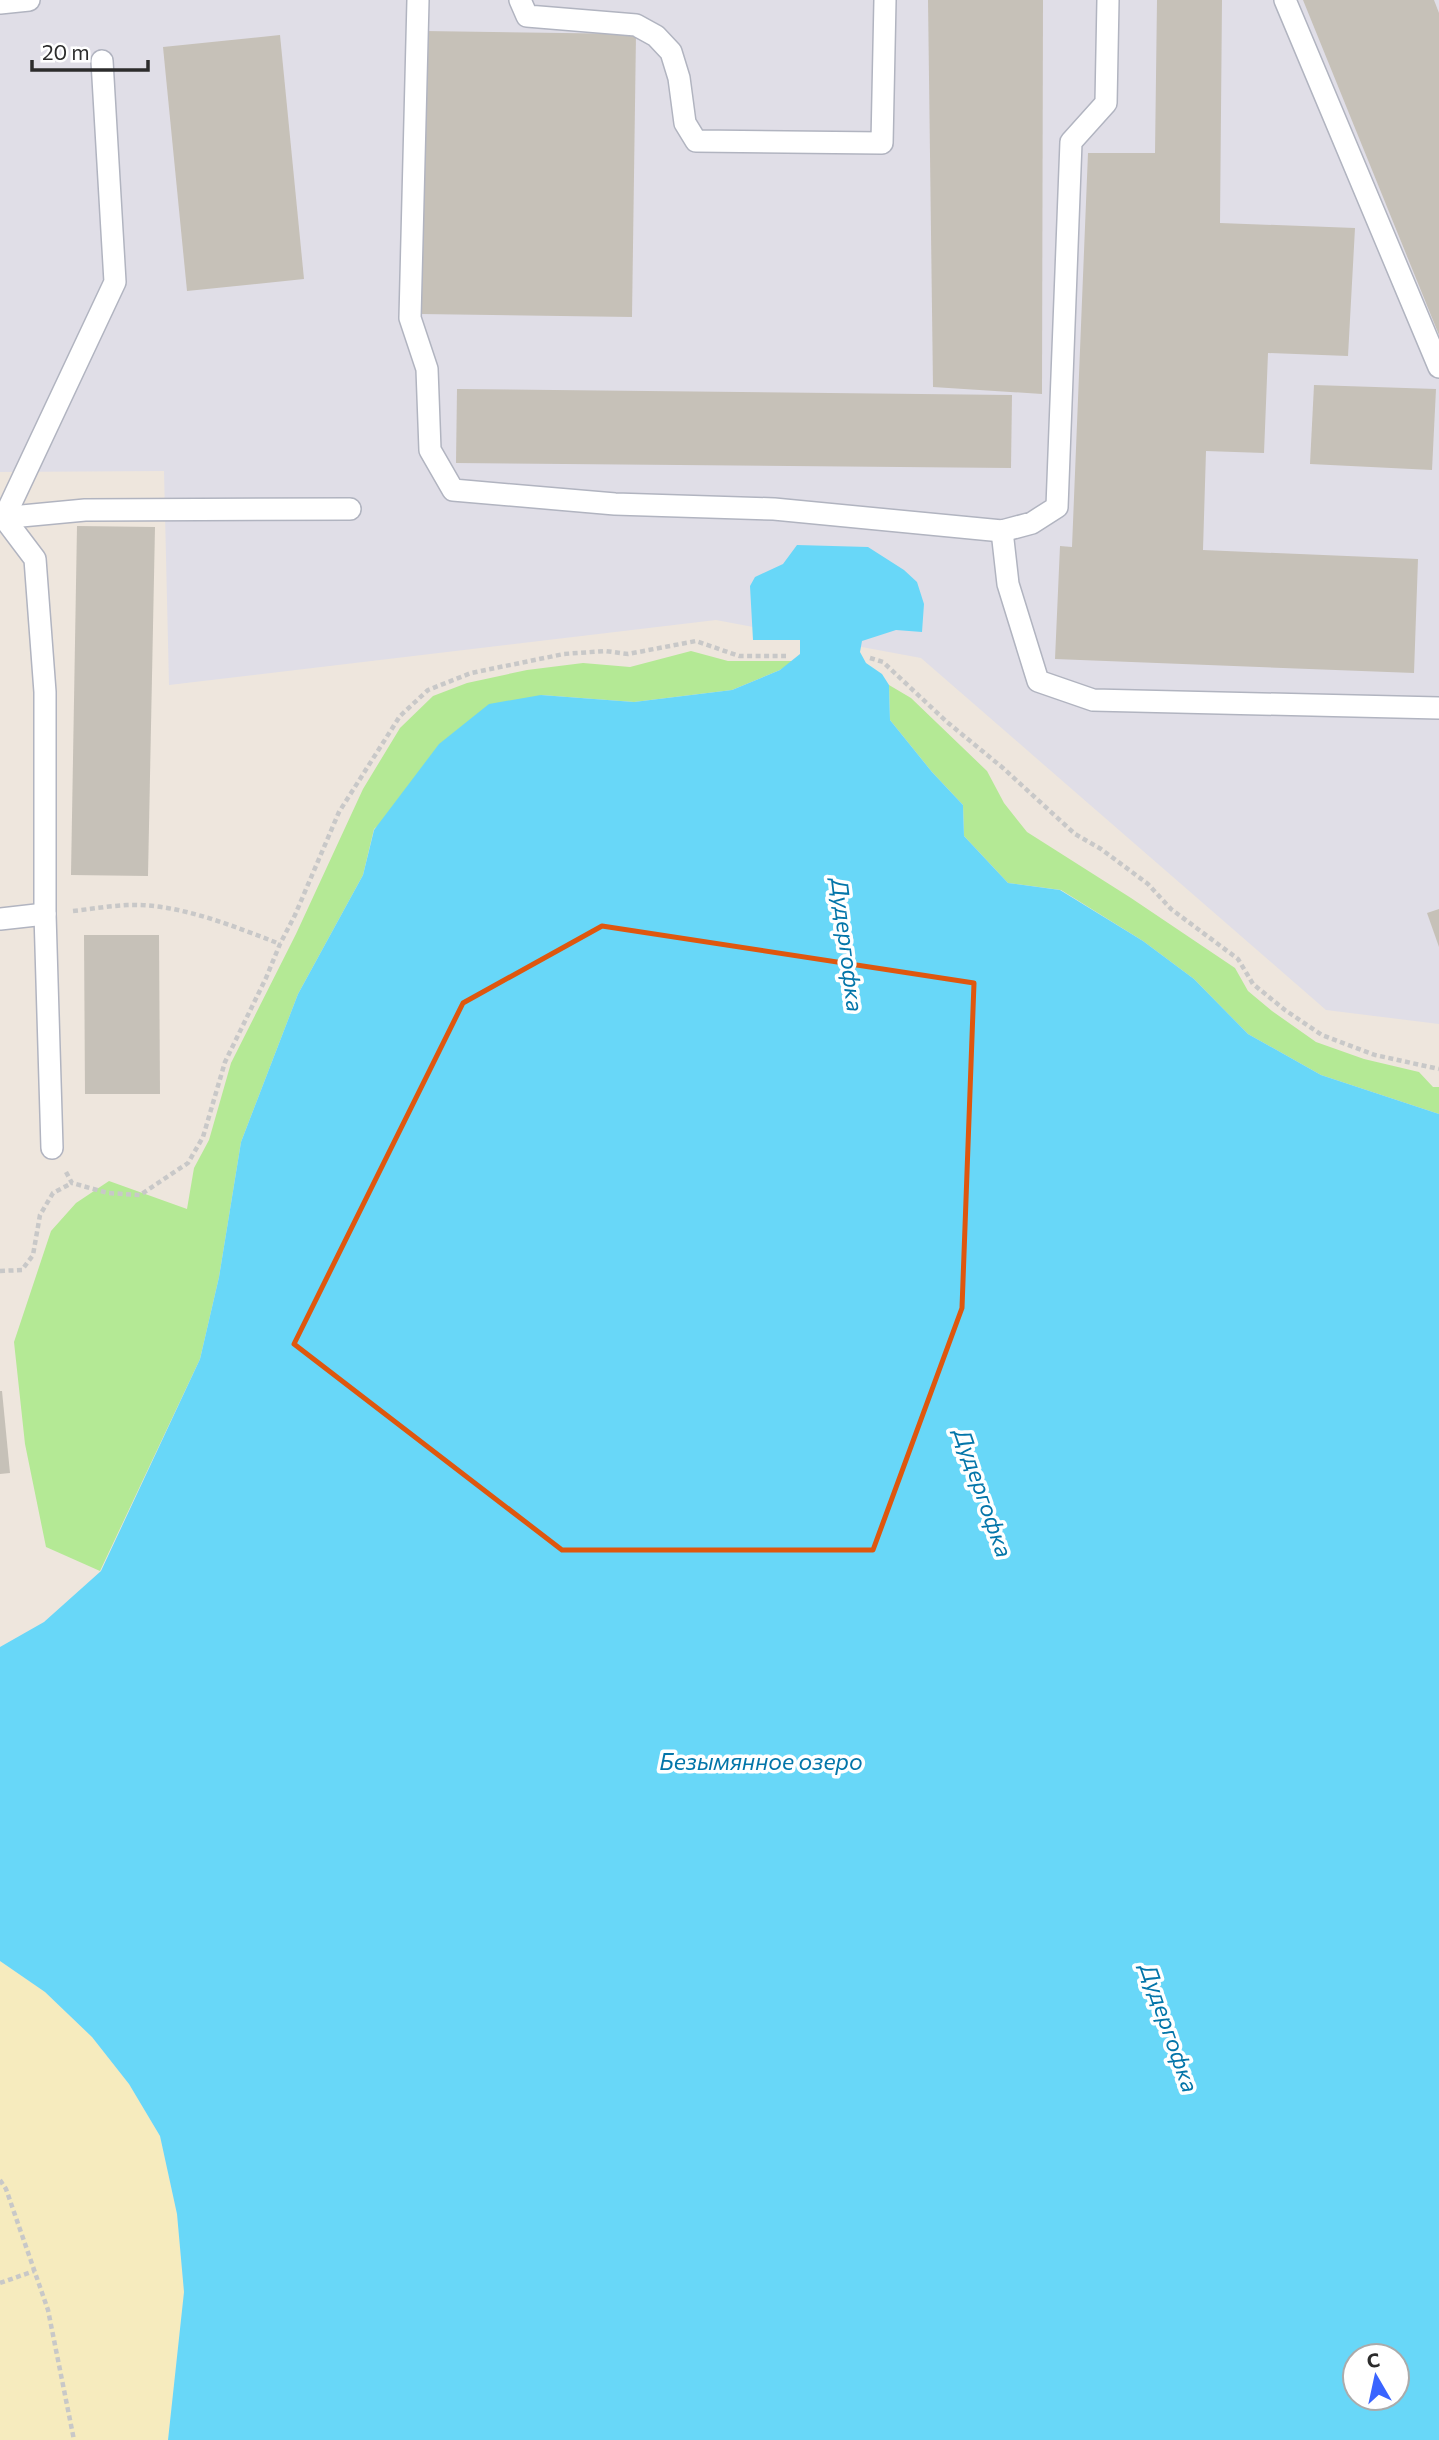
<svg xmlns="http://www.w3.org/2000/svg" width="1439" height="2440" font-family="Commissioner,sans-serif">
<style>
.industrial{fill:#e0dee7}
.green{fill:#b4e995}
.sand{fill:#f6ebbe}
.water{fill:#68d7f8;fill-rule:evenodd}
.building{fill:#c6c1b8}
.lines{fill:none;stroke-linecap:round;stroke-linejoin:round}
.lane-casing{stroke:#b1b4c0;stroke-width:24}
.path{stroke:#c8c8c8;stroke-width:4.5;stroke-dasharray:5 3.5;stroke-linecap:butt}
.lane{stroke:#fff;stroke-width:21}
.marked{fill:none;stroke:#df570e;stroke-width:5;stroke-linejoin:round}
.labels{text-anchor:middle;stroke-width:7;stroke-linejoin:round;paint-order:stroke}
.water-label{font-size:23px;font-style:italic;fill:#0375a9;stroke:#fff}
</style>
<rect width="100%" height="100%" fill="#eee6dd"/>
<path class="industrial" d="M0,0H1439V1024L1326,1010L921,658L716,620L169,685L164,471L0,472Z"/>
<g class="green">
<path d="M691,651L728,661H794L780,670L732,690L634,702L541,695L374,829L363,875L298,994L241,1142L219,1277L200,1359L100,1571L46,1547L25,1444L14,1342L51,1231L76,1203L109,1181L187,1209L194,1168L209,1140L231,1063L296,934L363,789L400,728L433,696L467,683L527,670L583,663L630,667Z"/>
<path d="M889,685L911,698L987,771L1004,803L1027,832L1131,898L1235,968L1248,991L1272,1011L1316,1042L1364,1059L1419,1072L1433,1087H1439V1114L1321,1075L1248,1034L1194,979L1143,941L1061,890L1008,883L964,836L963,805L932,772L890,720Z"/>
</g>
<path class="sand" d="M0,1961L45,1992L92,2037L129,2084L160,2136L177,2214L184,2292L168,2440H0Z"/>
<path class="water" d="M797,545L868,547L904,570L917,582L924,604L922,632L896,630L862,641L860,652L866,663L882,674L889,685L890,720L932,772L963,805L964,836L1008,883L1060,890L1143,941L1194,979L1248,1034L1321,1075L1439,1114V2440H168L184,2292L177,2214L160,2136L129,2084L92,2037L45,1992L0,1961V1647L44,1622L101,1571L200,1359L219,1277L241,1142L298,994L363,875L374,830L439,744L489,704L541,695L634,702L732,690L780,670L800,654V640H753L750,586L755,577L783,564ZM1397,2356V2398H1355V2356Z"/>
<g class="building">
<path d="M928,0H1043L1042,394L933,387Z"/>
<path d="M1157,0H1222L1220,223L1355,228L1348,356L1268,353L1264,453L1206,451L1203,550L1418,559L1414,673L1055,659L1060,546L1072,547L1088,153H1155Z"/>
<path d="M1303,0H1434L1439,13V335Z"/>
<path d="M424,31L636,34L632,317L420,314Z"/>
<path d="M280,35L304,279L187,291L163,47Z"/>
<path d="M1314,385L1436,389L1432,470L1310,464Z"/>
<path d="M457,389L1012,395L1011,468L456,463Z"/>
<path d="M77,526L155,527L148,876L71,875Z"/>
<path d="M1439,909V947L1427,913Z"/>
<path d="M84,935H159L160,1094H85Z"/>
<path d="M0,1391H2L10,1473L0,1474Z"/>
</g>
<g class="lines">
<g class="lane-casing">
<g id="lane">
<path d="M418,0L410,318L427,369L430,450L453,490L615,504L774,509L1002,531L1032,523L1057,507L1071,142L1106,103L1108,0"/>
<path d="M520,0L527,16L636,25L656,36L671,52L679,78L685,123L696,141L882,143L885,0"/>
<path d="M1285,0L1439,367"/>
<path d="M0,3L29,0"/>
<path d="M0,518L85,510L350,509"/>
<path d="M4,518L35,559L45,692V914L52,1148"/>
<path d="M4,518L115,282L102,61"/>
<path d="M1002,531L1008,584L1038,681L1093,700L1439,708"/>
<path d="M0,919L45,914"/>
</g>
</g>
<g class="path">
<path d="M870,658L883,662L947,722L1003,768L1075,834L1101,849L1148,884L1171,909L1238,959L1253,984L1285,1010L1322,1035L1375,1055L1439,1069"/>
<path d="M73,911C91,909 109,906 127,905C178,903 233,926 280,944"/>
<path d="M66,1172L72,1183L108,1193L140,1195L188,1163L203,1137L225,1062L266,978L280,944L295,915L339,812L400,716L428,690L471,673L564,654L605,651L628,654L696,641L739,656H786"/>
<path d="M0,1271L22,1270L33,1255L40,1215L53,1193L72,1183"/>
<path d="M0,2180L6,2189L48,2310L74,2440"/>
<path d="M0,2283L34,2271"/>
</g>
<use href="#lane" class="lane"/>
</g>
<path class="marked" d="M602,926L974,983L962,1308L873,1550H562L294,1344L463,1003Z"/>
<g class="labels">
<g class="water-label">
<text transform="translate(847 945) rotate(83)" y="8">Дудергофка</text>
<text transform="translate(983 1493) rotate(71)" y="8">Дудергофка</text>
<text x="761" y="1770">Безымянное озеро</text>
<text transform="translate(1169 2028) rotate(71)" y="8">Дудергофка</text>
</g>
</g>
<g transform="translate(1376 2377) rotate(351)"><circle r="33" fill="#ffffff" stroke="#ababab" stroke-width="2"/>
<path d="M0-5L12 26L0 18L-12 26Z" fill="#3964ff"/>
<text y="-10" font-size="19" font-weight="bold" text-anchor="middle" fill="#2c2c2c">С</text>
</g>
<path d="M32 60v10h116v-10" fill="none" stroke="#2c2c2c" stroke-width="3.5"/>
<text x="42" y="60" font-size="21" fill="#2c2c2c" stroke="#ffffff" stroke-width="5" paint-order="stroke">20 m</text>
</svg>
